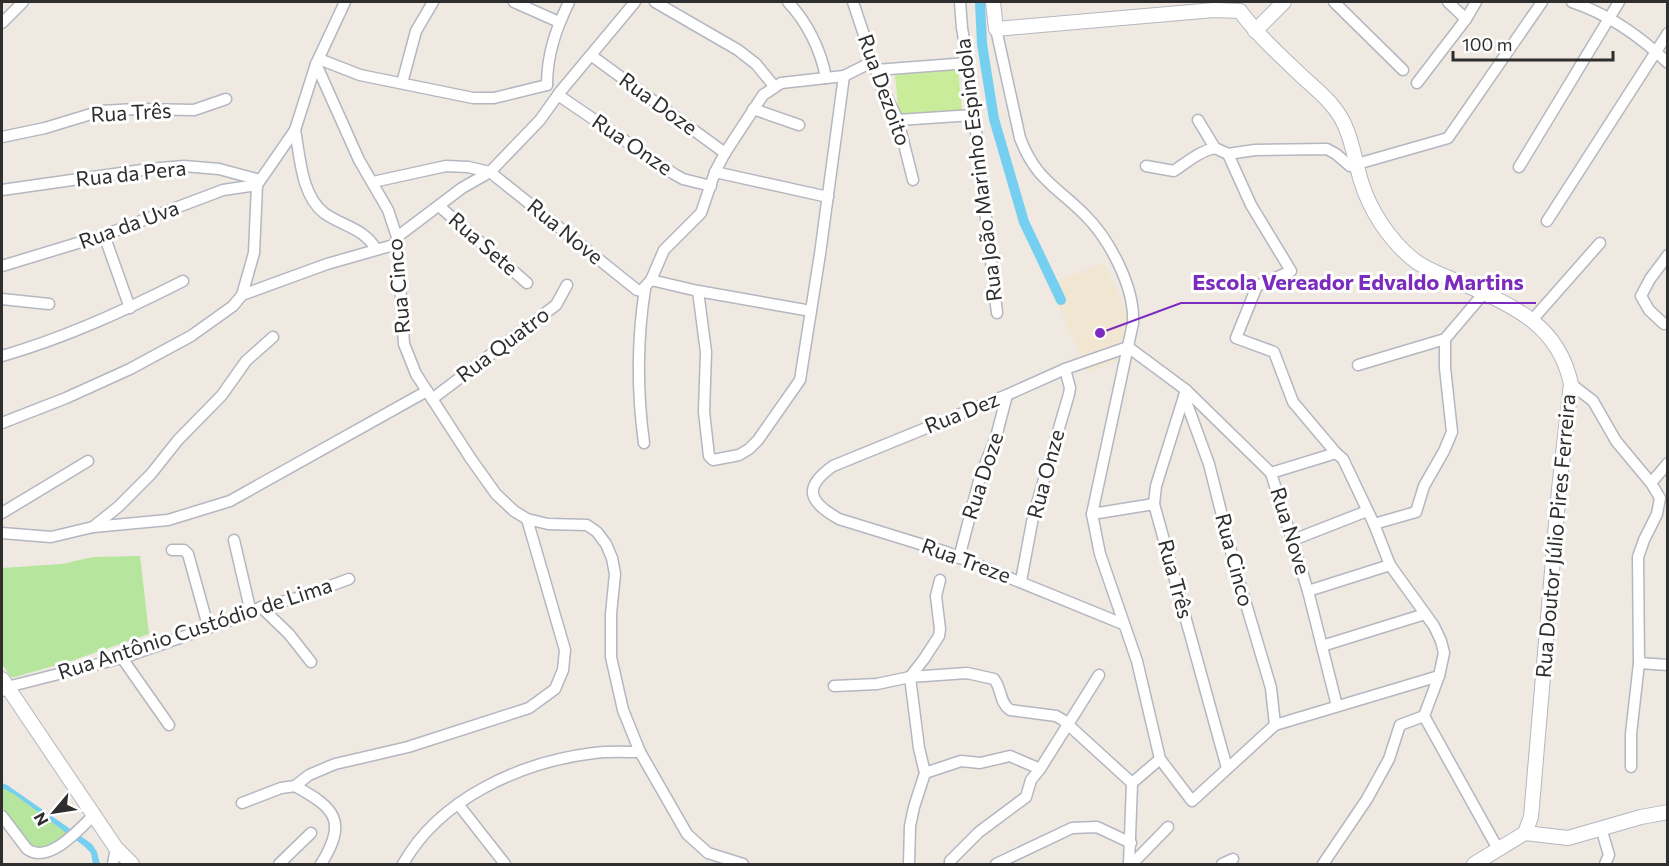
<svg xmlns="http://www.w3.org/2000/svg" width="1669" height="866" font-family="Commissioner,sans-serif">
<style>
.education{fill:#f0e6d1}
.green{fill:#b6e59e}
.pitch{fill:#c9ec9a}
.water{fill:#75cff0}
.lines{fill:none;stroke-linecap:round;stroke-linejoin:round}
.canal{stroke:#75cff0;stroke-width:10}
.street-casing{stroke:#b4b7c1;stroke-width:13}
.secondary-casing{stroke:#b4b7c1;stroke-width:16}
.street{stroke:#fff;stroke-width:10}
.secondary{stroke:#fff;stroke-width:14}
.labels{text-anchor:middle;stroke-width:6;stroke-linejoin:round;paint-order:stroke}
.street-label{font-size:21px;fill:#2e2e2e;stroke:#fff}
.leader{fill:none;stroke:#7b2cbf;stroke-width:2}
.callout-dot{fill:#7b2cbf;stroke:#fff;stroke-width:2}
.callout-label{font-size:22px;text-anchor:middle;font-weight:bold;fill:#7b2cbf;stroke:#fff;stroke-width:6;stroke-linejoin:round;paint-order:stroke}
</style>
<rect width="100%" height="100%" fill="#efe9e1"/>
<path class="education" d="M1104,263L1126,311L1133,356L1088,372L1049,284Z"/>
<g class="green">
<path d="M140,556L149,634L71,661L11,678L2,664V568L62,564L93,557Z"/>
<path d="M2,784L7,785L66,832L65,838L47,847L34,848L2,807Z"/>
</g>
<path class="pitch" d="M958,69L962,110L899,116L895,75Z"/>
<path class="water" d="M2,783L7,785L92,844L97,852L100,864H93L91,853L84,846L14,794L2,788Z"/>
<g class="lines">
<path class="canal" d="M980,2L982,44L994,119L1024,222L1061,300"/>
<g class="street-casing">
<g id="street">
<path d="M514,2L559,22"/>
<path d="M655,2L738,50L756,64L774,86"/>
<path d="M788,2C807,22 821,50 826,78"/>
<path d="M853,2L881,86L898,120L913,180"/>
<path d="M960,2L962,28L968,63L997,313"/>
<path d="M1334,2L1403,70"/>
<path d="M1448,2L1466,19"/>
<path d="M1572,2C1608,14 1640,36 1668,63"/>
<path d="M2,23L23,2"/>
<path d="M996,29L1020,138C1036,180 1056,186 1085,215C1110,240 1135,288 1133,323L1092,514L1100,554L1137,661L1160,759L1192,801L1275,725L1439,676"/>
<path d="M592,56L725,153"/>
<path d="M319,59L360,75L473,98H494L547,85"/>
<path d="M316,64L359,160L388,210L397,237L404,344L416,374L471,459L496,494L514,511L527,519L548,524L587,525L597,532L606,544L612,558L615,574L611,614V657L623,710L640,752L687,834L708,853L743,864"/>
<path d="M876,70L968,63"/>
<path d="M402,83L416,31L433,2"/>
<path d="M1417,83L1466,19L1476,2"/>
<path d="M547,85C547,54 556,29 569,2"/>
<path d="M558,95L674,174L683,179L711,186"/>
<path d="M753,109L799,125"/>
<path d="M898,120L973,115"/>
<path d="M1198,120L1215,148L1228,154L1255,150L1327,149L1336,154L1350,166L1448,138L1542,2"/>
<path d="M295,130C300,156 301,195 324,213C342,226 364,228 376,249"/>
<path d="M2,137L45,128L101,111L136,109L194,110L226,99"/>
<path d="M1228,154L1251,205L1291,271L1257,286L1236,338L1274,352L1293,402L1336,453"/>
<path d="M1146,166L1174,171C1187,162 1200,151 1215,148"/>
<path d="M1519,167L1619,2"/>
<path d="M715,172L828,197"/>
<path d="M373,182L446,166L468,167L490,172L637,290L641,291L651,280L664,250L701,213L715,172L725,153L763,95L781,83L844,76L872,62"/>
<path d="M2,190L149,169L184,166L219,169L260,180"/>
<path d="M439,206L527,283"/>
<path d="M1547,221L1668,33"/>
<path d="M104,235L130,308"/>
<path d="M397,237L462,188L490,172L540,120L560,92L635,2"/>
<path d="M2,266L104,235L223,190L257,185"/>
<path d="M651,280L698,291L811,311"/>
<path d="M698,291L706,352L704,412L709,456L713,460L739,455L749,449L758,440L800,380L820,254L844,76"/>
<path d="M242,295L327,264L397,244"/>
<path d="M2,299L49,304"/>
<path d="M1533,319L1600,243"/>
<path d="M1664,324L1649,310L1641,296L1650,279L1668,255"/>
<path d="M1128,347L1186,390L1271,473L1308,591L1337,706"/>
<path d="M2,356C65,338 124,311 183,281"/>
<path d="M1358,365L1445,339L1484,293"/>
<path d="M1571,384L1593,401L1616,441L1651,483L1660,498L1657,514L1644,540L1638,557L1639,663L1631,734V767"/>
<path d="M1186,390L1156,486L1154,504L1227,768"/>
<path d="M1184,396L1209,464L1235,567L1271,688L1275,725"/>
<path d="M432,399L556,305L567,285"/>
<path d="M2,423L66,398L130,369L191,336L233,306L242,295L254,253L257,185L295,130L316,64L345,2"/>
<path d="M644,443C637,392 637,340 645,289"/>
<path d="M1271,473L1336,453L1343,459L1374,524L1390,565L1434,626L1441,641L1444,653L1439,676L1424,716"/>
<path d="M1651,483L1668,463"/>
<path d="M2,513L88,461"/>
<path d="M1092,514L1154,504"/>
<path d="M1374,524L1416,512L1424,486L1444,451L1452,432L1445,368V339"/>
<path d="M93,527L168,520L230,501L427,391"/>
<path d="M2,533L51,537L93,527L118,507L151,474L178,440L222,395L246,361L273,337"/>
<path d="M234,540L251,613"/>
<path d="M1293,540L1367,511"/>
<path d="M172,550H184L188,554L208,626"/>
<path d="M959,558L980,477L996,437L1007,395"/>
<path d="M1021,581L1033,517L1069,394L1070,388L1065,369"/>
<path d="M1308,591L1390,565"/>
<path d="M261,607L289,634L311,662"/>
<path d="M1123,624L946,552L839,519C809,502 802,488 833,466L1007,395L1065,369L1128,347"/>
<path d="M1322,646L1425,614"/>
<path d="M122,658L169,725"/>
<path d="M1639,663L1668,665"/>
<path d="M910,677L924,659L939,636L940,629L936,596L940,580"/>
<path d="M834,686L877,684L910,677L967,673L994,679C1002,689 999,702 1010,710L1056,716L1063,720L1132,783"/>
<path d="M2,691L7,687L122,658L251,613L261,607L297,598L349,579"/>
<path d="M1424,716L1498,849"/>
<path d="M925,773L961,761L980,763L1010,756L1040,769L1099,675"/>
<path d="M295,786C335,808 348,821 321,864"/>
<path d="M242,803L281,788L295,786L309,775L335,764L408,747L529,708L555,689L563,670L565,650L527,519"/>
<path d="M458,804L505,864"/>
<path d="M2,816L27,849C49,865 79,829 95,814"/>
<path d="M1601,828L1609,855L1605,864"/>
<path d="M113,864L116,848"/>
<path d="M279,864L311,833"/>
<path d="M403,864C440,798 521,762 594,753C609,751 625,752 640,752"/>
<path d="M909,864L910,826L914,807L925,773L919,748L910,677"/>
<path d="M950,864V861L979,832L1026,797L1031,780L1040,769"/>
<path d="M996,864L1072,828L1097,827L1131,843"/>
<path d="M1129,864L1132,783L1160,759"/>
<path d="M1132,864L1168,827"/>
<path d="M1222,864L1233,859"/>
<path d="M1323,864L1367,799L1389,759L1400,725L1424,716"/>
</g>
</g>
<g class="secondary-casing">
<g id="secondary">
<path d="M993,2L996,29L1214,10L1240,11C1259,37 1283,58 1306,80C1316,89 1327,98 1335,109C1351,129 1354,158 1361,181C1370,211 1390,241 1414,260C1427,270 1444,276 1459,282C1511,305 1558,323 1571,384L1559,489L1531,817L1525,833L1474,864"/>
<path d="M1255,31L1284,2"/>
<path d="M2,679L116,848L132,864"/>
<path d="M1525,833L1568,838L1641,817L1668,812"/>
</g>
</g>
<use href="#street" class="street"/>
<use href="#secondary" class="secondary"/>
</g>
<g class="labels">
<g class="street-label">
<text transform="translate(884 90) rotate(70)" y="7">Rua Dezoito</text>
<text transform="translate(658 104) rotate(36)" y="7">Rua Doze</text>
<text transform="translate(131 113) rotate(-3)" y="7">Rua Três</text>
<text transform="translate(632 145) rotate(34)" y="7">Rua Onze</text>
<text transform="translate(979 170) rotate(-97)" y="7">Rua João Marinho Espindola</text>
<text transform="translate(131 174) rotate(-6)" y="7">Rua da Pera</text>
<text transform="translate(129 225) rotate(-20)" y="7">Rua da Uva</text>
<text transform="translate(565 232) rotate(39)" y="7">Rua Nove</text>
<text transform="translate(483 244) rotate(41)" y="7">Rua Sete</text>
<text transform="translate(399 286) rotate(-95)" y="7">Rua Cinco</text>
<text transform="translate(503 345) rotate(-37)" y="7">Rua Quatro</text>
<text transform="translate(962 413) rotate(-22)" y="7">Rua Dez</text>
<text transform="translate(1046 474) rotate(-75)" y="7">Rua Onze</text>
<text transform="translate(983 476) rotate(-72)" y="7">Rua Doze</text>
<text transform="translate(1290 531) rotate(73)" y="7">Rua Nove</text>
<text transform="translate(1556 536) rotate(-85)" y="7">Rua Doutor Júlio Pires Ferreira</text>
<text transform="translate(1234 560) rotate(75)" y="7">Rua Cinco</text>
<text transform="translate(966 561) rotate(20)" y="7">Rua Treze</text>
<text transform="translate(1175 579) rotate(75)" y="7">Rua Três</text>
<text transform="translate(195 629) rotate(-18)" y="7">Rua Antônio Custódio de Lima</text>
</g>
</g>
<path class="leader" d="M1100 333L1181 303H1536"/>
<circle class="callout-dot" cx="1100" cy="333" r="6"/>
<g class="callout-label">
<text x="1358" y="290">Escola Vereador Edvaldo Martins</text>
</g>
<rect width="1669" height="866" fill="none" stroke="#2e2e2e" stroke-width="6"/>
<g transform="translate(54 812) rotate(241)" stroke="#ffffff" stroke-width="4.5" paint-order="stroke">
<path d="M0-4.5L10 22L0 15L-10 22Z" fill="#2e2e2e"/>
<text y="-9" font-size="16" font-weight="bold" text-anchor="middle" fill="#2e2e2e">N</text>
</g>
<path d="M1453 51v9h160v-9" fill="none" stroke="#2e2e2e" stroke-width="3"/>
<text x="1462" y="51" font-size="18" fill="#2e2e2e" stroke="#ffffff" stroke-width="4.5" paint-order="stroke">100 m</text>
</svg>
